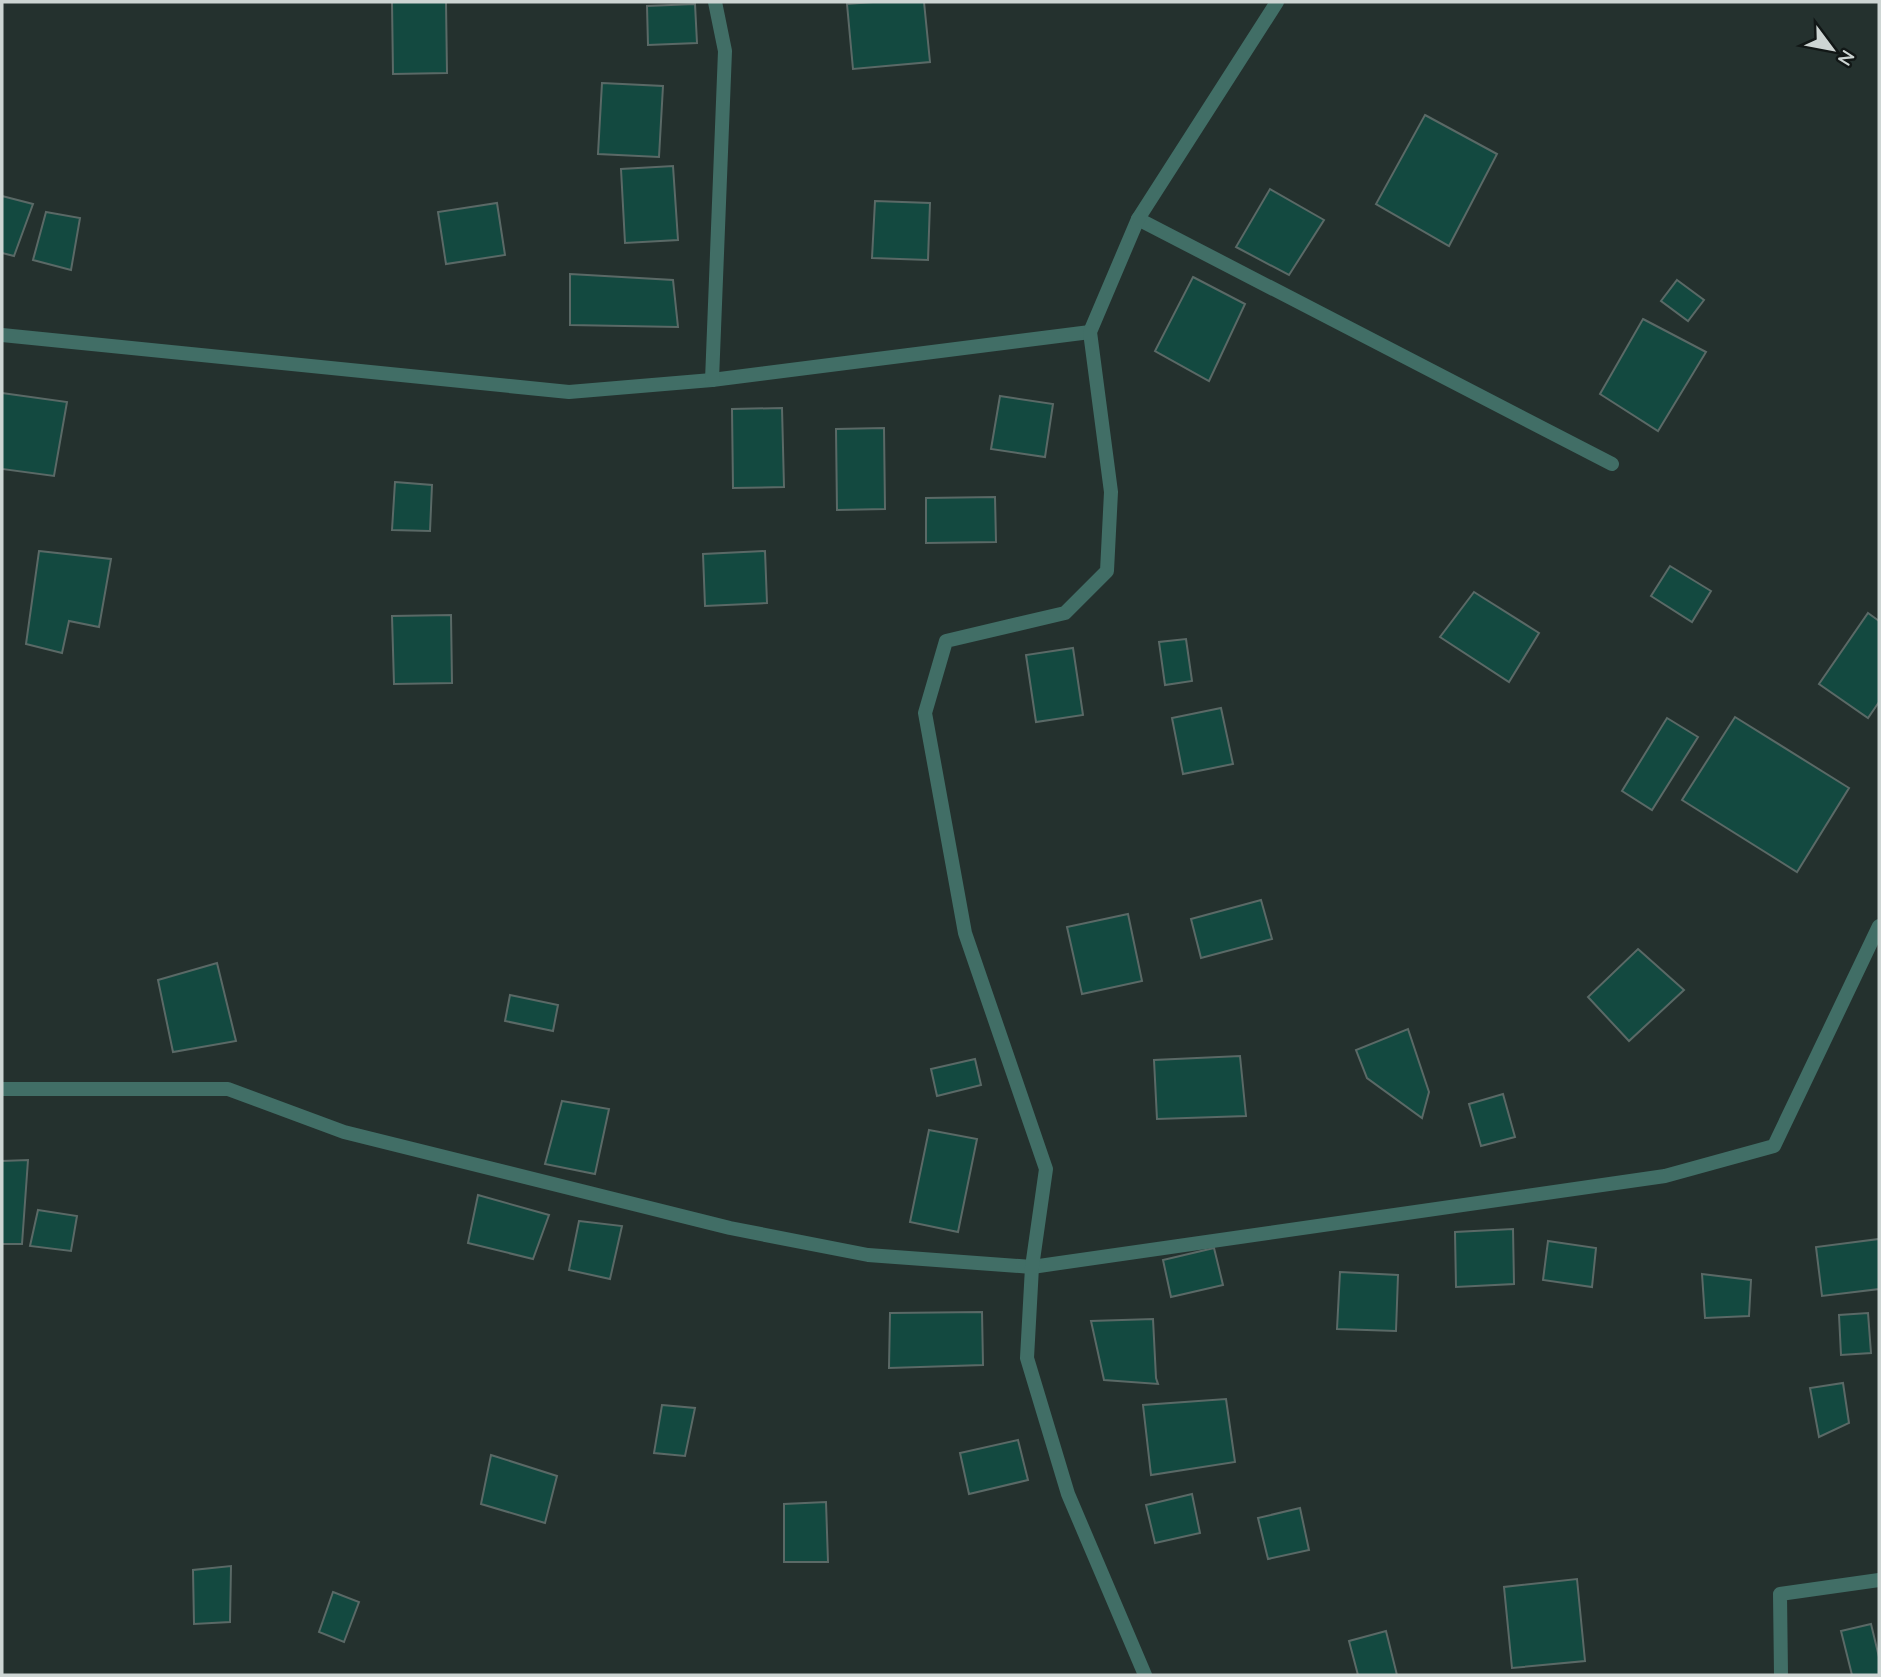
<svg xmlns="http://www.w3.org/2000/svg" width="1881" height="1677" font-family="Quicksand,sans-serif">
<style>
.building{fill:#134940;stroke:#5a6966;stroke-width:2}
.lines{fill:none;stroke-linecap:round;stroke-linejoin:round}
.lane{stroke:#416e66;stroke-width:14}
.street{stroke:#416e66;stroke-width:14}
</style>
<rect width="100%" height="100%" fill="#24312e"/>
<g class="building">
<path d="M392,2H446L447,73L393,74Z"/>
<path d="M873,2H924L930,62L853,69L847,4Z"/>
<path d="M695,4L697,43L648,45L647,6Z"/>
<path d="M602,83L663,86L659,157L598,154Z"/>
<path d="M1425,115L1497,154L1449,246L1376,204Z"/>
<path d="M673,166L678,240L625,243L621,169Z"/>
<path d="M1270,189L1324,220L1289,275L1236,247Z"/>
<path d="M2,196L33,204L14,256L2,253Z"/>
<path d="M875,201L930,203L928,260L872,258Z"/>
<path d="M497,203L505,255L446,264L438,212Z"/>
<path d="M46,212L80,218L71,270L33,260Z"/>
<path d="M570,274L673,280L678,327L570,325Z"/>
<path d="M1193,277L1245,304L1209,381L1155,351Z"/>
<path d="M1677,280L1704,300L1688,321L1661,301Z"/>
<path d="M1643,319L1706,352L1658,431L1600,394Z"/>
<path d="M2,393L67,402L54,476L2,469Z"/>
<path d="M1000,396L1053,404L1045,457L991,449Z"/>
<path d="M782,408L784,487L733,488L732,409Z"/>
<path d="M884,428L885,509L837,510L836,429Z"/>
<path d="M395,482L432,485L430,531L392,530Z"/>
<path d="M995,497L996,542L926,543V498Z"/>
<path d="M39,551L111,559L99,627L69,621L62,653L26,644Z"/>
<path d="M765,551L767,603L705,606L703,554Z"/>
<path d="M1670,566L1711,591L1692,622L1651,596Z"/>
<path d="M1474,592L1539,633L1509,682L1440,637Z"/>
<path d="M1868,613L1879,621V702L1868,718L1819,684Z"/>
<path d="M451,615L452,683L394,684L392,616Z"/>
<path d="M1186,639L1192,681L1165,685L1159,642Z"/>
<path d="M1073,648L1083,715L1036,722L1026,655Z"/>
<path d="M1221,708L1233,764L1183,774L1172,718Z"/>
<path d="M1735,717L1849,788L1797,872L1682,800Z"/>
<path d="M1667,718L1698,737L1652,810L1622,791Z"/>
<path d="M1261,900L1272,939L1201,958L1191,919Z"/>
<path d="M1128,914L1142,981L1082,994L1067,927Z"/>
<path d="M1638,949L1684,990L1629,1041L1588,997Z"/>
<path d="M217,963L236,1041L173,1052L158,980Z"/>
<path d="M510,995L558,1005L553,1031L505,1021Z"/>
<path d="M1408,1029L1429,1092L1422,1118L1367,1078L1356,1050Z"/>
<path d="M1240,1056L1246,1116L1157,1119L1154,1060Z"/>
<path d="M975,1059L981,1085L937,1096L931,1069Z"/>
<path d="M1503,1094L1515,1137L1481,1146L1469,1104Z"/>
<path d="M562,1101L609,1109L595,1174L545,1164Z"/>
<path d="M929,1130L977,1139L958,1232L910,1222Z"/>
<path d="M28,1160L22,1244H2V1161Z"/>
<path d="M478,1195L549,1215L533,1259L468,1243Z"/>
<path d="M38,1210L77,1216L71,1251L30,1246Z"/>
<path d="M579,1221L622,1226L610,1279L569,1270Z"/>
<path d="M1513,1229L1514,1284L1456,1287L1455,1232Z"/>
<path d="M1879,1239V1289L1822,1296L1816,1247Z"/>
<path d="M1548,1241L1596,1248L1592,1287L1543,1280Z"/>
<path d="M1214,1248L1223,1285L1171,1297L1163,1260Z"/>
<path d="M1340,1272L1398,1275L1396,1331L1337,1329Z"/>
<path d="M1702,1274L1751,1280L1749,1316L1705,1318Z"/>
<path d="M982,1312L983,1365L889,1368L890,1313Z"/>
<path d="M1868,1313L1871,1353L1841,1355L1839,1315Z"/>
<path d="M1153,1319L1156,1378L1158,1384L1104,1380L1091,1321Z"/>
<path d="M1843,1383L1849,1423L1819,1437L1810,1388Z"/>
<path d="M1226,1399L1235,1462L1151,1475L1143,1405Z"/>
<path d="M662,1405L695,1408L685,1456L654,1453Z"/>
<path d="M1018,1440L1028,1480L969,1494L960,1453Z"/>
<path d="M491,1455L557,1476L545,1523L481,1504Z"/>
<path d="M1192,1494L1200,1533L1155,1543L1146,1505Z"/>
<path d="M826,1502L828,1562H784V1504Z"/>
<path d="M1300,1508L1309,1550L1268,1559L1258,1518Z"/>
<path d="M231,1566L230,1622L194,1624L193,1570Z"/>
<path d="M1577,1579L1585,1661L1512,1668L1504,1587Z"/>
<path d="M333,1592L359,1602L344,1642L319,1632Z"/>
<path d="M1871,1624L1879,1657V1675H1852L1841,1631Z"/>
<path d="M1386,1631L1397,1675H1358L1349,1641Z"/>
</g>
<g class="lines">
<path class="lane" d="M1138,219L1612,464"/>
<g class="street">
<path d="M2,335L569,392L712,380L1090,332"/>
<path d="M712,380L725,51L715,2"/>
<path d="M2,1089H228L344,1132L730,1228L868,1255L1032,1267L1665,1176L1774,1146L1879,926"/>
<path d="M1145,1675L1068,1494L1027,1358L1032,1267L1046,1169L965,933L925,713L946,641L1065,613L1107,571L1111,492L1090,332L1138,219L1277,2"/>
<path d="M1781,1675L1780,1594L1879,1580"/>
</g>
</g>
<rect width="1881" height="1677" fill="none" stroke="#cdd5d3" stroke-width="7"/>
<g transform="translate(1832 49) rotate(122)" stroke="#111716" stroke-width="5" paint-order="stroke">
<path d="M0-5L12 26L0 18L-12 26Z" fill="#cdd5d3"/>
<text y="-10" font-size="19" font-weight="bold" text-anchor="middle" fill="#cdd5d3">N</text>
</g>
</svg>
